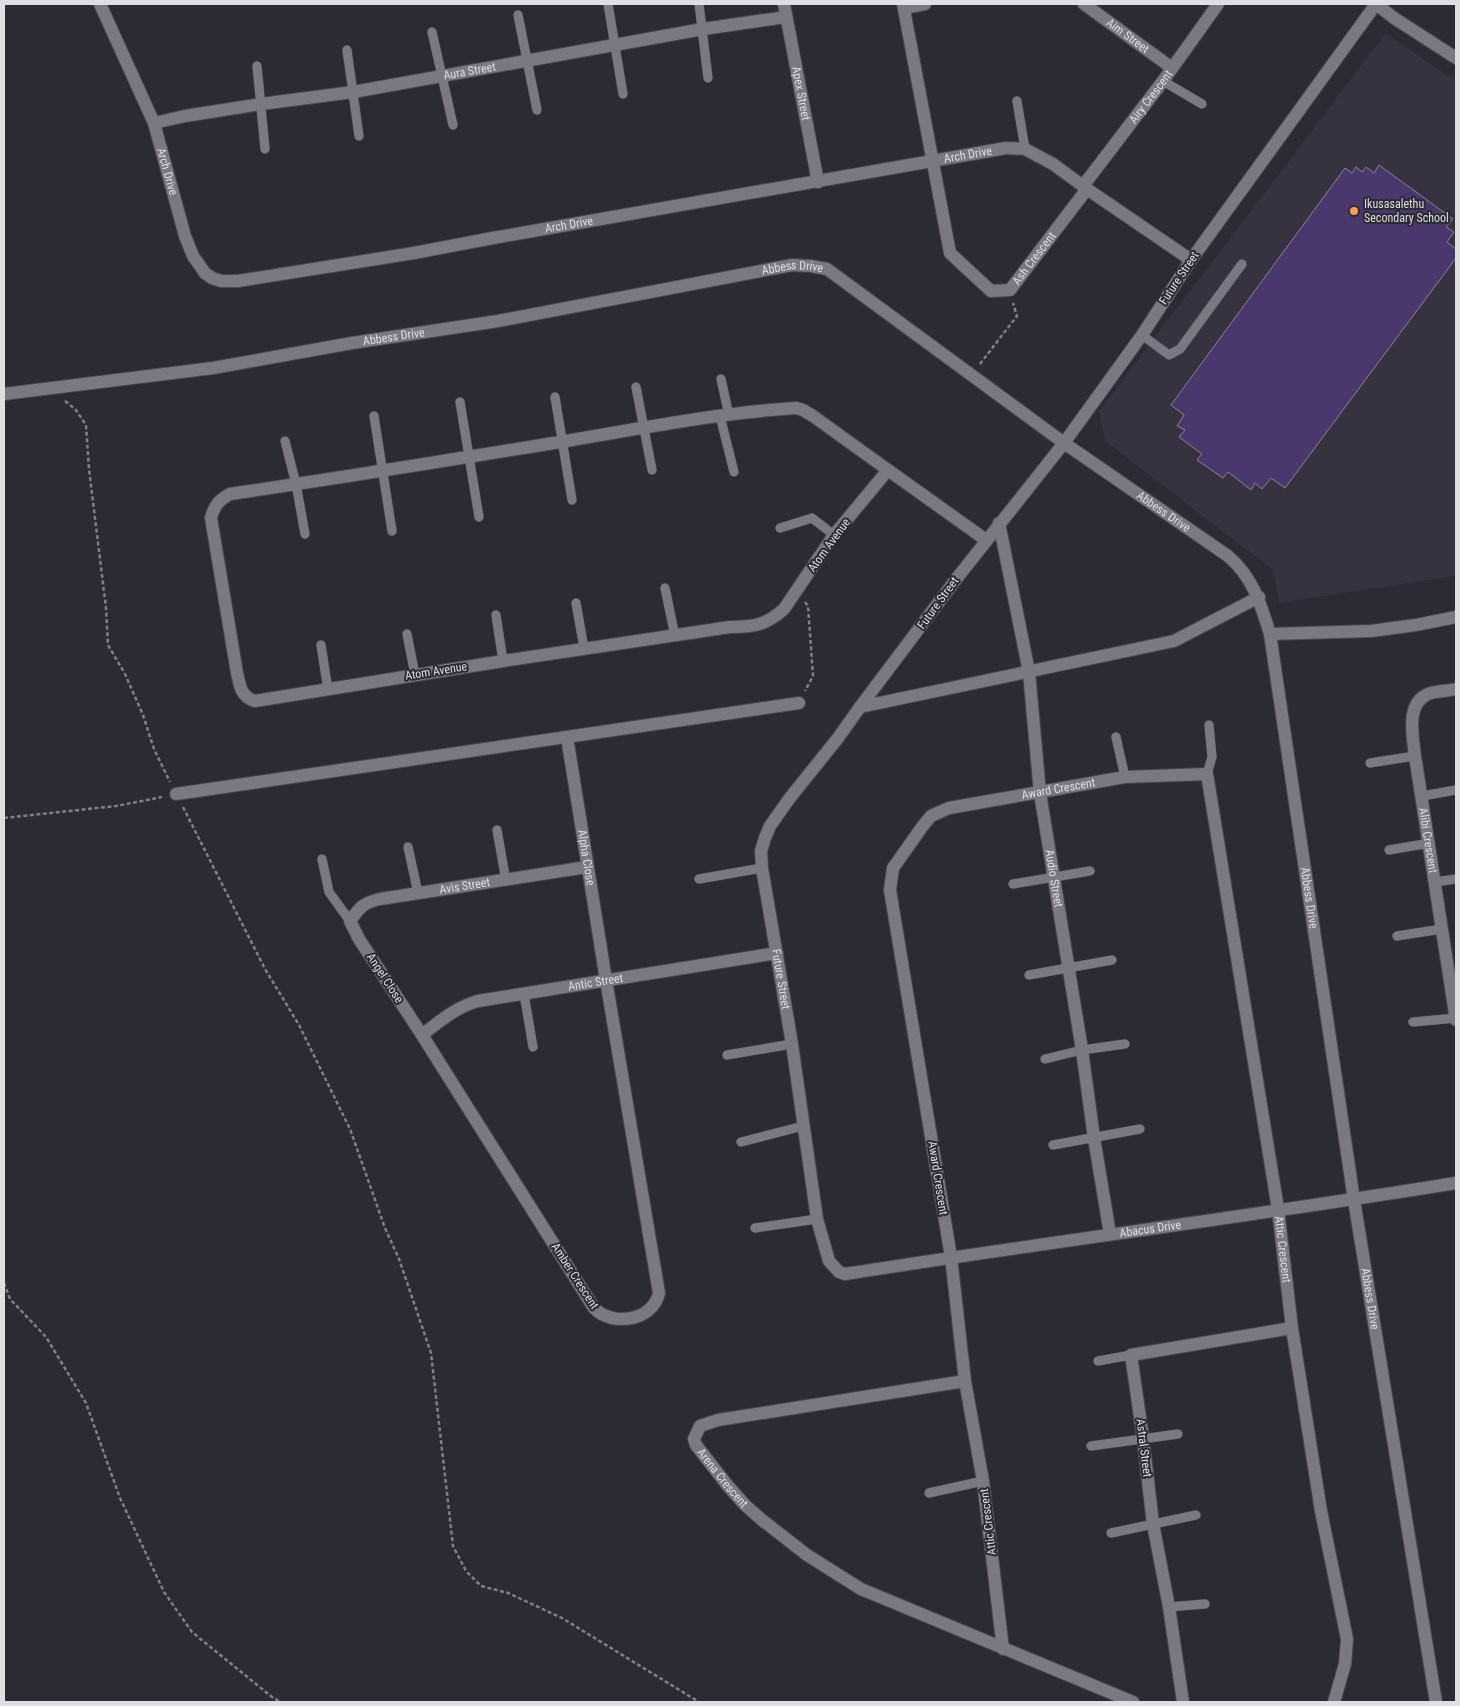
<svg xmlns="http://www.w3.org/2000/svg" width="1460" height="1706" font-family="'Roboto Condensed',sans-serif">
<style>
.built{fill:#363240}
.building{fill:#4a376d;stroke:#88858f}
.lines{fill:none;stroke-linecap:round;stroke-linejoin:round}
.service-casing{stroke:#4a484e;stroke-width:10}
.minor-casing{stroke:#4a484e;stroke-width:14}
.tertiary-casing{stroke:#4a484e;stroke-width:14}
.path{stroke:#817f86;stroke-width:2.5;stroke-dasharray:4 2.5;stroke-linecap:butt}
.service{stroke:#7b7882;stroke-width:9}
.minor{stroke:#7b7882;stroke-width:12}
.tertiary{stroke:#7b7882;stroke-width:12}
.poi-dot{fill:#f9a04d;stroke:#2c2a32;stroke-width:2}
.labels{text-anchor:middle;stroke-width:4;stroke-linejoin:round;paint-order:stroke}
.street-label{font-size:12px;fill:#dfdee3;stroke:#2c2a32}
.poi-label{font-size:12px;fill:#dfdee3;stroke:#2c2a32;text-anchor:start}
</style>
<rect width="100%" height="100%" fill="#2c2a32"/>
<path class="built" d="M1386,33L1442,72L1456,80V576L1279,603L1273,570L1105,441L1099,411Z"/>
<path class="building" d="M1379,165L1453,219L1446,227L1454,232L1447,242L1456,249V258L1285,488L1271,478L1262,489L1255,483L1251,490L1228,472L1223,478L1197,460L1202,454L1179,437L1185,430L1177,426L1184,415L1171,405L1345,168L1352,173L1356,167L1362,172L1366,167L1374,173Z"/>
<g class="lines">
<g class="service-casing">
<g id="service">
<path d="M608,4L623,94"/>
<path d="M699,4L708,78"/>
<path d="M518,15L537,110"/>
<path d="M432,32L453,125"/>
<path d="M347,50L359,136"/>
<path d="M257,66L265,149"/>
<path d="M1163,81L1202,104"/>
<path d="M1017,101L1025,149"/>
<path d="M1142,335L1169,355L1180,349L1242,264"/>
<path d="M721,379L729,415"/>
<path d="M636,387L652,470"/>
<path d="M555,397L572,500"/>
<path d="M460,402L479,517"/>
<path d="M374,416L392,531"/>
<path d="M720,416L734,472"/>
<path d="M285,441L296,484L305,534"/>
<path d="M780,528L812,518L834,535"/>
<path d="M665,588L675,636"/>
<path d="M576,603L584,648"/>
<path d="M496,615L503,661"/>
<path d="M407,634L415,675"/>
<path d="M321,645L328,690"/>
<path d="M1116,737L1125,777"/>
<path d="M1370,763L1415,756"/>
<path d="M1207,774L1212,757L1209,725"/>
<path d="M1422,796L1456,790"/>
<path d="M497,830L506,881"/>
<path d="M408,847L418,893"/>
<path d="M1389,850L1430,843"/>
<path d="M322,859L329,892L350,921"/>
<path d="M699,879L762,868"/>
<path d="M1435,882L1456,879"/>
<path d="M1013,884L1090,871"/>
<path d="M1397,936L1442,929"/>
<path d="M1029,975L1112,960"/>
<path d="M524,994L533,1047"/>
<path d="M1413,1022L1456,1018"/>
<path d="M727,1055L792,1044"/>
<path d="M1045,1059L1082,1050L1125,1044"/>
<path d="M741,1142L803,1126"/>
<path d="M1053,1145L1140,1129"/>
<path d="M755,1228L817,1219"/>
<path d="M1098,1361L1131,1355"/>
<path d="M1091,1446L1178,1434"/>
<path d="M929,1493L983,1481"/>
<path d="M1111,1533L1196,1515"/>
<path d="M1169,1607L1205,1604"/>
</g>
</g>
<g class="minor-casing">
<g id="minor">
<path id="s1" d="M100,4L154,123L185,236L193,256L205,273L212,278L221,281H238L414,253L493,238L1006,148L1025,149L1053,164L1087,189L1191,260"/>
<path id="s2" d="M784,4L818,182"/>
<path id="s3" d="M903,4L950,253L991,291L1010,290L1087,189"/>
<path id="s4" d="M1084,4L1172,68"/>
<path d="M904,8L925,4"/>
<path id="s5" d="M154,123L185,116L261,104L353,92L703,29L786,17"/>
<path id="s6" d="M1083,186L1163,81L1218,4"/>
<path d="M796,408L803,410L813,416L888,470L834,535L784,609C766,625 754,627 730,627L503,661L255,701C241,697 240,686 237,673L211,518C214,506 219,500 230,494C340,478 450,460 560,442C638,429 717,413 796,408Z"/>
<path d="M888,470L986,540"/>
<path id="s7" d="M999,523L1029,672L1040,793L1082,1050L1094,1138L1110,1234"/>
<path d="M1270,634L1371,631L1416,625L1456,617"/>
<path id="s8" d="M1456,689C1448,691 1436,691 1428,694C1405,704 1413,737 1415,756L1456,1020"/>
<path d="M860,707L1174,641L1259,597"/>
<path id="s9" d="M567,737L606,980L659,1293C653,1321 612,1327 594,1308L422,1035L359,939L350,921C360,907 363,903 380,899L587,867"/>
<path d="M176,794L799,703"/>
<path id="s10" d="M422,1035C440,1021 456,1007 478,1001L777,953"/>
<path id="s11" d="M1354,1200L1436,1702"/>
<path id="s12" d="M965,1381L718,1420L700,1426L694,1439L696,1445L728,1486L745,1505L762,1520L807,1555L861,1589L1133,1702"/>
<path id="s13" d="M1003,1649L983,1481L965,1381L951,1257L890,890L893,868L922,827L931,816L949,808L1125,777L1207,774L1278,1209L1292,1328L1321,1511L1347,1639L1345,1664L1334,1702"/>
<path d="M1183,1702L1169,1607L1153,1524L1143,1438L1131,1355L1292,1328"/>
</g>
</g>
<g class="tertiary-casing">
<g id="tertiary">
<path id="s14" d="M1376,4L1191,260L1142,335L1064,443L957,578L860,707L838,738L789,799L770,826L765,838L761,851L762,868L792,1044L817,1219L829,1261L839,1272L845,1274C1048,1242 1253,1216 1456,1183"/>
<path d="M1376,4L1394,18L1456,58"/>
<path id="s15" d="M4,394L213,368L352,343L498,321L792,265L811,266L827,269L1064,443L1228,556C1253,577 1261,605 1270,634L1354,1200"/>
</g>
</g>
<g class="path">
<path d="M980,364L1017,316L1013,303"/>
<path d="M65,401L76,410L86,425L89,469L106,608L108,645L125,674L143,715L154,749L170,782"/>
<path d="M805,602L808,606L813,676L805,691"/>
<path d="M183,807L265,969L299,1025L350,1129L385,1228L399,1259L431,1353L453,1546L466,1571L481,1586L508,1593L562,1618L699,1702"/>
<path d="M4,818L116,806L162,797"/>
<path d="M4,1283L10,1299L46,1337L86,1403L120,1498L164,1592L192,1632L272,1697L281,1702"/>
</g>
<use href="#service" class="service"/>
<use href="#minor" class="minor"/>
<use href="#tertiary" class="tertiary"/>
</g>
<circle class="poi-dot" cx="1354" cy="211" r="5"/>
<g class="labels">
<g class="street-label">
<text dy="4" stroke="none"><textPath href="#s4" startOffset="54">Aim Street</textPath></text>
<text dy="4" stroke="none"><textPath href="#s5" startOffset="320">Aura Street</textPath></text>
<text dy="4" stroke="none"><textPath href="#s2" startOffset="91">Apex Street</textPath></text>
<text dy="4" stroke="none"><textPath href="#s6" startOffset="112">Airy Crescent</textPath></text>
<text dy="4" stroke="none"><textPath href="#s1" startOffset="1066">Arch Drive</textPath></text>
<text dy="4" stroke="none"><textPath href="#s1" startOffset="181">Arch Drive</textPath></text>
<text dy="4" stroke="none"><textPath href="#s1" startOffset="661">Arch Drive</textPath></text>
<text dy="4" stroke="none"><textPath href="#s3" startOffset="368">Ash Crescent</textPath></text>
<text dy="4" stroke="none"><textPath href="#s15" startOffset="799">Abbess Drive</textPath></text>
<text transform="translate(1179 278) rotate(-56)" y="4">Future Street</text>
<text dy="4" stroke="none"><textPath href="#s15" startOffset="394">Abbess Drive</textPath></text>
<text dy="4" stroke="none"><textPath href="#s15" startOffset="1249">Abbess Drive</textPath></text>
<text transform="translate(829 545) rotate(-54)" y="4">Atom Avenue</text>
<text transform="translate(938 603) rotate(-54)" y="4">Future Street</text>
<text transform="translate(436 671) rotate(-9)" y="4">Atom Avenue</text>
<text dy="4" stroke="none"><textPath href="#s13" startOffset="985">Award Crescent</textPath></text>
<text dy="4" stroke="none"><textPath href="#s8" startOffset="182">Alibi Crescent</textPath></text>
<text dy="4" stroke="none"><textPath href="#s9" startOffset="122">Alpha Close</textPath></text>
<text dy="4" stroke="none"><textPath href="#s7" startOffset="360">Audio Street</textPath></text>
<text dy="4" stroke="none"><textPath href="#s9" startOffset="1225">Avis Street</textPath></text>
<text dy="4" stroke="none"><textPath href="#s15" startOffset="1684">Abbess Drive</textPath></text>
<text transform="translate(385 978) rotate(57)" y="4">Angel Close</text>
<text dy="4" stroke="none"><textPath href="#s14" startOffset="1178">Future Street</textPath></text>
<text dy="4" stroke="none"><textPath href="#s10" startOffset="185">Antic Street</textPath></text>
<text transform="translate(938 1178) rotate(81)" y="4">Award Crescent</text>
<text dy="4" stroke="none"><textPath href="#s14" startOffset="1794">Abacus Drive</textPath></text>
<text dy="4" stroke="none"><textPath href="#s13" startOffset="1616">Attic Crescent</textPath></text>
<text transform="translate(575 1276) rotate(57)" y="4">Amber Crescent</text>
<text dy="4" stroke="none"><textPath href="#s11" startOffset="100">Abbess Drive</textPath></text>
<text transform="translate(1144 1448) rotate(83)" y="4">Astral Street</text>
<text dy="4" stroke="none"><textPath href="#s12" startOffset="332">Arena Crescent</textPath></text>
<text transform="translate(988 1522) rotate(-97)" y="4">Attic Crescent</text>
</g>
<g class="poi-label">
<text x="1364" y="208">Ikusasalethu<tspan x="1364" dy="14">Secondary School</tspan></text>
</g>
</g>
<rect width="1460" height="1706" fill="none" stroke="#dfdee3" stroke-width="10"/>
</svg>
